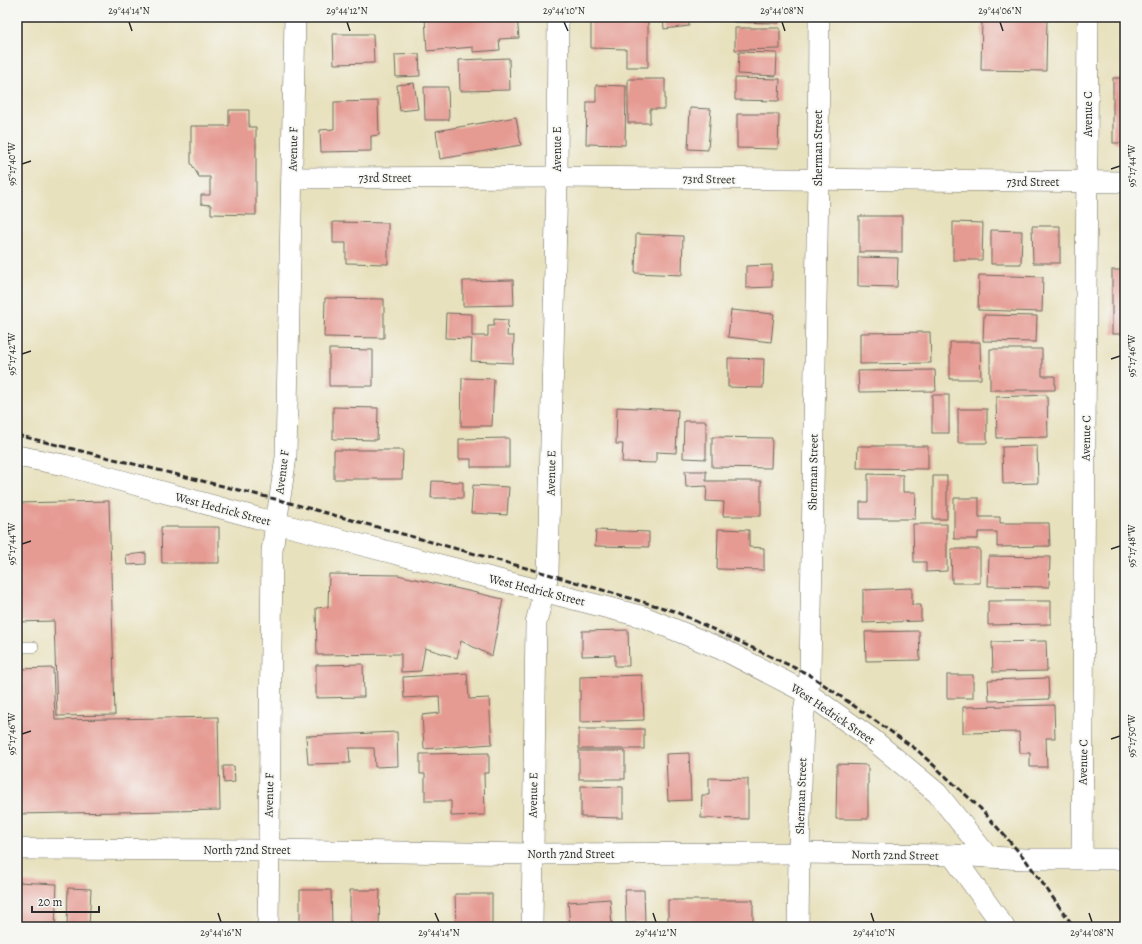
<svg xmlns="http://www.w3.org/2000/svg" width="1142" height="944" font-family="Alegreya,serif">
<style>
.building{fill:#e59a92}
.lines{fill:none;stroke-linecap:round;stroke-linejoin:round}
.service-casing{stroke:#6d6b5e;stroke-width:12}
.minor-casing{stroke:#6d6b5e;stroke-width:22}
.service{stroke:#fff;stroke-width:11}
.minor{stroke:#fff;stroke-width:21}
.rail{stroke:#2b2b2b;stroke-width:3;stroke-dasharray:6 3;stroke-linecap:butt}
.ticks{fill:none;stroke:#2b2b2b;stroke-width:1.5}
.labels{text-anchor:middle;stroke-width:3.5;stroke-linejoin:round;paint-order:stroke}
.street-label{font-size:12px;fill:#2b2b2b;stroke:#f6f6f2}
.neatline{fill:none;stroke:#2b2b2b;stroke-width:1.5}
.ticks-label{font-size:10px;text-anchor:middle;fill:#2b2b2b}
</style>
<rect width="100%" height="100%" fill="#f6f6f2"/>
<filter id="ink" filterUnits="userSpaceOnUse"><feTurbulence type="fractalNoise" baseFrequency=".025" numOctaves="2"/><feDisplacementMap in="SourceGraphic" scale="8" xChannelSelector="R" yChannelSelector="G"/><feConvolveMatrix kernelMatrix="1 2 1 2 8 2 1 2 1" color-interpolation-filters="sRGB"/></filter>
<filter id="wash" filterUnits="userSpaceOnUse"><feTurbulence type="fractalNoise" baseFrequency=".012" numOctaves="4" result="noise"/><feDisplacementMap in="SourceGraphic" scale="16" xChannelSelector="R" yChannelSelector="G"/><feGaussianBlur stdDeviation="0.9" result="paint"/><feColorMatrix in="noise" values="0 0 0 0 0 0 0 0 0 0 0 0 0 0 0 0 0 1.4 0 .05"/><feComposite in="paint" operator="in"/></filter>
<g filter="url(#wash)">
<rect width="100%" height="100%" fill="#e8e1bd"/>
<g id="blocks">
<g class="building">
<path d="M425,17H517L519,38L499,39L500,50L473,52V47L427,51Z"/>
<path d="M663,17H688L689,26L664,29Z"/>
<path d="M734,17H779V23L734,22Z"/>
<path d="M982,17H1047L1046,71L981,70Z"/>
<path d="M591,18H648V67H626V49L591,48Z"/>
<path d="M735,28H780V49L735,50Z"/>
<path d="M333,34H373L374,63L334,64Z"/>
<path d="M739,52L777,53L776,76L738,74Z"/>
<path d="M419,54L420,76L396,77L395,55Z"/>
<path d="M509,58L510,90L460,91L459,60Z"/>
<path d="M735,78L780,79L779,101L735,100Z"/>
<rect x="1113" y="78" width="12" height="65"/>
<path d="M628,79H665V109H650V123H628Z"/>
<path d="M414,83L418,109L400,111L397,85Z"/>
<path d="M596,85L626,86L625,145L586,144L587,102H596Z"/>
<path d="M424,87H448L449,120H425Z"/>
<path d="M378,101L379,135L371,136V151L321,152L320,130L334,129V102Z"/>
<path d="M690,108L711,109L708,150L688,149Z"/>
<path d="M229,110H249V127H256V215L211,214V205L201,204V195H210V177H199L191,163V126H229Z"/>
<path d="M737,114H779L778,149L737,148Z"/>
<path d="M516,117L521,145L440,159L436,131Z"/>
<rect x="859" y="216" width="43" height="36"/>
<path d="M333,222L388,223V264L346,263V243H333Z"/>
<path d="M953,222L983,223L982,260H953Z"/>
<path d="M1032,226H1060V263H1033Z"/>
<path d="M991,230L1022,231L1021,264H991Z"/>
<path d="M636,234L683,236L682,275L635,273Z"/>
<path d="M858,257L898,258L897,287L858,286Z"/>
<path d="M772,265V287L746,288V266Z"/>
<rect x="1112" y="270" width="13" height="64"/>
<path d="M979,275L1043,277L1042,312L978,310Z"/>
<path d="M513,280L514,305L463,306V281Z"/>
<path d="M325,298L384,299V338L324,337Z"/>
<path d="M731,310L774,314L771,342L728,337Z"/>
<path d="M446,313L472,314V336H488V326H494V319L508,320L507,336H514L513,363L471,361L472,339L445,338Z"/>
<path d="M984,315L1037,316L1036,342L983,341Z"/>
<path d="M930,332L931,363L860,364V333Z"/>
<path d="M950,342H980L981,379H950Z"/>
<path d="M329,349L373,350V386H329Z"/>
<path d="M990,349H1042V376H1055V390H990Z"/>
<path d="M728,358L764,359L763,388L728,387Z"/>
<path d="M935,370L936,391L859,392L858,371Z"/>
<path d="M462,378L494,379L492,426H461Z"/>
<rect x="932" y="395" width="17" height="38"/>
<path d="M1047,395L1048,437L997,438L996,397Z"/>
<path d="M333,407L378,408L377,440L333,439Z"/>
<path d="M617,407L678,410L676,453L656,452V463L622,462L623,444H616Z"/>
<rect x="958" y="409" width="29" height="34"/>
<path d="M684,421H706V459L683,458Z"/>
<path d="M712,437L772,438L771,468L712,467Z"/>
<path d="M509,438V467H471V459H459V439Z"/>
<path d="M858,446H928V469L857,468Z"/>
<path d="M1037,446L1038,483L1003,484L1002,447Z"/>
<path d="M334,450H403L402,479H334Z"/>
<path d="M685,471H706V481H761V516H723L724,502L706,501L707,486L686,487Z"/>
<path d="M868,474L903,475V492H916L915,519H860V502H868Z"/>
<rect x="933" y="476" width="14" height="43"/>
<path d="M432,481L463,482V498H431Z"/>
<path d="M473,485L509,487L507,515L471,513Z"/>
<path d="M954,498H979V517H1000V523H1049L1050,546L997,547V532H978V539H954Z"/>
<path d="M109,501L115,715L57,716L54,621L17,622V503Z"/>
<path d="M913,524H947V571L926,572V562H914Z"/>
<path d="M161,527H219V563H162Z"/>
<path d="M718,529L749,530V547L764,548V570L717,569Z"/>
<path d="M596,530L649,532V547L595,546Z"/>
<path d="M951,549H980V583H952Z"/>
<path d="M146,553V564L127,565L126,555Z"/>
<path d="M989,556L1050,557L1049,587L988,586Z"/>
<path d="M329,574L398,575L503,599L492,656L461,641L457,658L425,648L421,671L401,672V654L317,655L316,608L328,607Z"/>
<path d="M912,588V605H921V621L863,623V590Z"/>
<path d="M988,601H1051V624L988,625Z"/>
<path d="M628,630L629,666H615V655L582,656V631Z"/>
<path d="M919,631L920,660L866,661L865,632Z"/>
<path d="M1046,641L1047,671L993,672L992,642Z"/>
<path d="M363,664L364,697L316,698V665Z"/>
<path d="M53,668L55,720L218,717L220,810L17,814V669Z"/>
<path d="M467,673L469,699L489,698L492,744L424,749L422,715L440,713L439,696L404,698L403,677Z"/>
<path d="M642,675L644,720L580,722V677Z"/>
<rect x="947" y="675" width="26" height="23"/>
<path d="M1048,678L1049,699L989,701L988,680Z"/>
<path d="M1054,705L1055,738H1046L1047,767H1030V753H1020L1019,732L963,733V707Z"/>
<rect x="579" y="729" width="65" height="20"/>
<path d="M397,732L398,766L375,767L374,748H349L350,763L308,764L306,736Z"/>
<rect x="579" y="751" width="46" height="28"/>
<path d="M489,753V773H484L485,815L451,816V801H425V774H420V754Z"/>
<path d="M689,753L691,800L668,801L666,754Z"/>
<path d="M837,764L868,765V819H836Z"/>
<path d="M223,766H234L235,782L224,783Z"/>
<path d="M709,778L748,779V819L701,818L702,795H709Z"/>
<path d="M581,786L623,787V818L581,817Z"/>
<path d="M17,882L57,884L55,927H17Z"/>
<path d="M68,888L91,889L89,927H67Z"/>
<path d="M300,890H331L332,924L300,925Z"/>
<path d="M350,890H380L379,927H350Z"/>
<path d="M625,890H644L645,923H626Z"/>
<path d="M455,894H492V927H456Z"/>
<path d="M610,899L612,926L570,927L568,902Z"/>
<path d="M668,900H753V925H692V927H668Z"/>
</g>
</g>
</g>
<g filter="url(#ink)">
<use href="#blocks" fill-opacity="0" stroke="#6d6b5e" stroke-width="1"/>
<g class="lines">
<g class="service-casing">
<path id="service" d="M17,647H33"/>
</g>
<g class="minor-casing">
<g id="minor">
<path d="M292,178L557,177L1125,182"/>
<path d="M17,456L64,465L276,523L644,617L726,651L807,693L872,739L937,793L988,857"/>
<path d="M17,849L269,850L532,854L799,853L952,855L1025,859H1125"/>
<path d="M952,855L1004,927"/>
<path d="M1082,859L1088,17"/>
<path d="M268,927L272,551L286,457L295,17"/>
<path d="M532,927L536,623L548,574L557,177L558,17"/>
<path d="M798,927L799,853L803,719L810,675L818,180L819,17"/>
</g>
</g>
<use href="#service" class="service"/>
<use href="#minor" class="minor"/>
<path class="rail" d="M17,435L279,500L548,574L674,611L810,675L917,750L980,808L1025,859L1074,927"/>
</g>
</g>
<path class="ticks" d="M129,22L132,31M347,22L350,31M564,22L568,31M782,22L785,31M1000,22L1003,31M22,164L31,161M1111,169L1120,166M22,354L31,351M1111,359L1120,356M22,544L31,541M1111,549L1120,546M22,734L31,731M1111,739L1120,736M218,913L221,922M435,913L439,922M653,913L656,922M871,913L874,922M1089,913L1092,922"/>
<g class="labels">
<g class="street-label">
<text transform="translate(1088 114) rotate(-90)" y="4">Avenue C</text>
<text transform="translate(818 148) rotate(-90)" y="4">Sherman Street</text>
<text transform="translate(293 149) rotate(-89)" y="4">Avenue F</text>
<text transform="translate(557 149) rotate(-90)" y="4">Avenue E</text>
<text x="385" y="182">73rd Street</text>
<text transform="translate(709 179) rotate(1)" y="4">73rd Street</text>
<text x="1033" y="186">73rd Street</text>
<text transform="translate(1086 438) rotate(-89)" y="4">Avenue C</text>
<text transform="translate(282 472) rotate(-83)" y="4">Avenue F</text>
<text transform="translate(813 472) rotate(-89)" y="4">Sherman Street</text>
<text transform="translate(551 473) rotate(-89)" y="4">Avenue E</text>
<text transform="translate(223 509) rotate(15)" y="4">West Hedrick Street</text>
<text transform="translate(537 590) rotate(14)" y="4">West Hedrick Street</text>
<text transform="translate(833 714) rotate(34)" y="4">West Hedrick Street</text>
<text transform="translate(1083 762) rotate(-89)" y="4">Avenue C</text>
<text transform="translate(269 795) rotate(-89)" y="4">Avenue F</text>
<text transform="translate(533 795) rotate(-89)" y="4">Avenue E</text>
<text transform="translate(801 796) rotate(-88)" y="4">Sherman Street</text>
<text x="247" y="854">North 72nd Street</text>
<text x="571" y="858">North 72nd Street</text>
<text transform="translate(895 855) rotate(1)" y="4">North 72nd Street</text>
</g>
</g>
<rect width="1142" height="944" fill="none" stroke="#f6f6f2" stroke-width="44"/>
<path d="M32 906v6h67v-6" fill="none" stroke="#2b2b2b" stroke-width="2"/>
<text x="38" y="906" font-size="12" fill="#2b2b2b" stroke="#f6f6f2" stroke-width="3" paint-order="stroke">20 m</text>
<rect x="22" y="22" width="1098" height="900" class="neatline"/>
<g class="ticks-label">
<text x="129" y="14">29°44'14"N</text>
<text x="347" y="14">29°44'12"N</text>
<text x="564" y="14">29°44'10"N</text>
<text x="782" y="14">29°44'08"N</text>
<text x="1000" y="14">29°44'06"N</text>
<text transform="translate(11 164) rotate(-90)" y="4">95°17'40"W</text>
<text transform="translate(1131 166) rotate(-90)" y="4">95°17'44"W</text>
<text transform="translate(11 354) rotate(-90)" y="4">95°17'42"W</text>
<text transform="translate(1131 356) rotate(-90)" y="4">95°17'46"W</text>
<text transform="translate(11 544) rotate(-90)" y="4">95°17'44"W</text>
<text transform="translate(1131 546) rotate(-90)" y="4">95°17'48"W</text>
<text transform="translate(11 734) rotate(-90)" y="4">95°17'46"W</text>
<text transform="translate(1131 736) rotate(-90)" y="4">95°17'50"W</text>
<text x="221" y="936">29°44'16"N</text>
<text x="439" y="936">29°44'14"N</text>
<text x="656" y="936">29°44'12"N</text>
<text x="874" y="936">29°44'10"N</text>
<text x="1092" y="936">29°44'08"N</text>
</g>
</svg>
